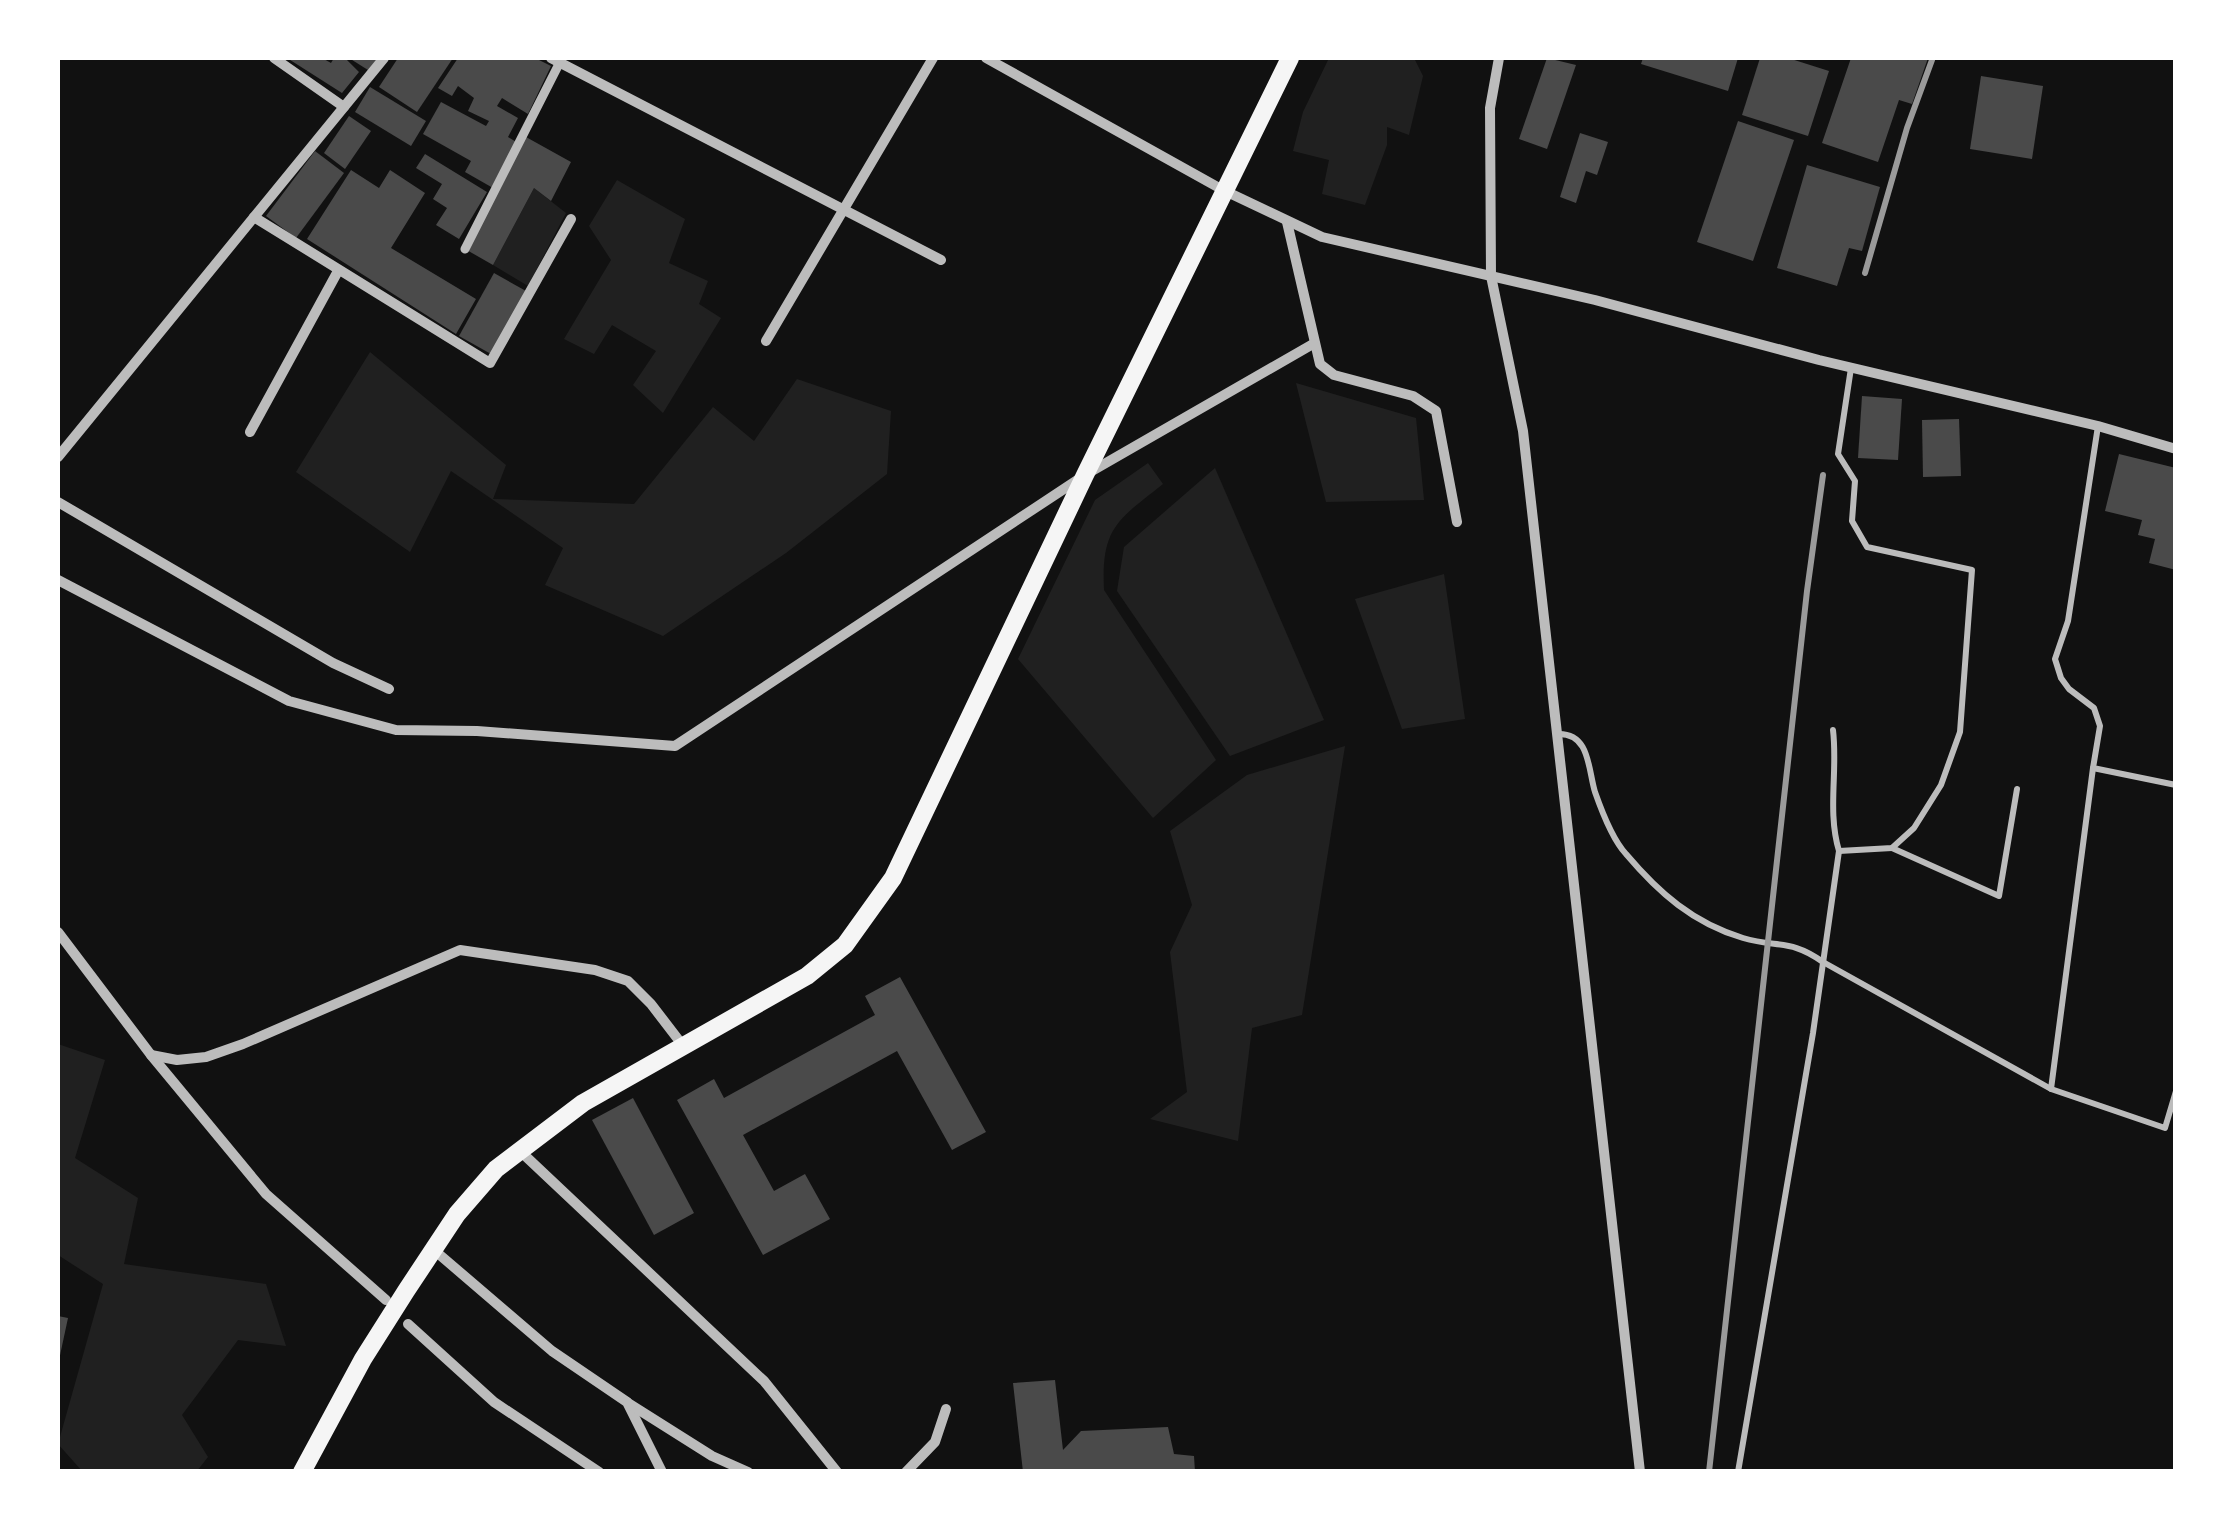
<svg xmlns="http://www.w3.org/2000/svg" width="2233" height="1529" font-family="'Exo 2',sans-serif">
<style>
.green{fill:#202020}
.building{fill:#4a4a4a}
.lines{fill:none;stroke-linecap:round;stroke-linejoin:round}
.service{stroke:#bcbcbc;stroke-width:6}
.pedestrian{stroke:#bcbcbc;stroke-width:9}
.minor{stroke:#bcbcbc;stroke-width:10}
.primary{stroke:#f5f5f5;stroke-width:18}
.rail{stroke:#9a9a9a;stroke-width:6}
</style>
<rect width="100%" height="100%" fill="#111"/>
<g class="green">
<path d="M1329,58H1414L1423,76L1409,135L1387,127V145L1365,205L1322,194L1329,160L1293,151L1303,112Z"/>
<path d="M617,180L685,219L669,263L708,281L699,304L721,318L663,413L633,385L656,351L612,325L594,354L564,339L611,260L589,226Z"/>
<path d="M534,188L566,213L528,286L493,265Z"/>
<path d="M370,352L506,465L493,499L634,504L713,407L754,441L797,379L891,411L887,474L786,553L663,636L545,585L563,548L451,471L410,552L296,472Z"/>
<path d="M1296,383L1416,418L1424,500L1326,502Z"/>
<path d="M1148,463L1163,484C1118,520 1101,527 1104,590L1216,760L1153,818L1018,659L1095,500Z"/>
<path d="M1215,468L1324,720L1230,756L1117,591L1124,547Z"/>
<path d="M1444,574L1465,719L1402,729L1355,599Z"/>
<path d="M1345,746L1302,1015L1252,1028L1238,1141L1150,1119L1187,1092L1170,952L1192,905L1170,831L1247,775Z"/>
<path d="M58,1044L105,1060L75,1158L138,1198L124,1264L266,1284L286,1346L238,1340L182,1415L208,1457L197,1471H82L58,1444L103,1284L58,1255Z"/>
</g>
<g class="building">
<path d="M287,58H322L331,63L334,58H345L359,72L342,93Z"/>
<path d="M349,58H378L368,70Z"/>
<path d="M398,58H453L417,112L379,87Z"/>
<path d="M458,58H535L551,66L528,114L502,98L497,106L518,118L508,137L518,143L493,188L465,172L471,161L423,134L441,102L486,126L489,121L468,111L474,98L458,86L452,96L438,88Z"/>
<path d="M1547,58L1576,65L1547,149L1519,139Z"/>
<path d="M1643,58H1738L1728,91L1641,64Z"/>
<path d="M1760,58H1788L1829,71L1808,136L1742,115Z"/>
<path d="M1851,58H1928L1912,104L1899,100L1878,162L1822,143Z"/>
<path d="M1981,76L2043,86L2032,159L1970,149Z"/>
<path d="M370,87L426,121L411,146L355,112Z"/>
<path d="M349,116L371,131L345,169L324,153Z"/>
<path d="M1738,121L1794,140L1753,261L1697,242Z"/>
<path d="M1580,133L1608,142L1597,175L1586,171L1576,203L1560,197Z"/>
<path d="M526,137L571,162L551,201L534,188L493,265L465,249Z"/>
<path d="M315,151L344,173L296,238L266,216Z"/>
<path d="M425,154L487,192L459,239L436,225L447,208L433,199L442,184L416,168Z"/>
<path d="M1807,165L1880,187L1862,251L1849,248L1837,286L1777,268Z"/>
<path d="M351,170L379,188L390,170L425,193L391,248L476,299L456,334L307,239Z"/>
<path d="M494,273L526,291L491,354L459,336Z"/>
<path d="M1862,396L1902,399L1898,460L1858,458Z"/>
<path d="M1959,419L1961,476L1923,477L1922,420Z"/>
<path d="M2119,454L2176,468V570L2149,563L2155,539L2138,535L2142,520L2105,511Z"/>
<path d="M900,977L986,1132L952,1150L897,1051L743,1135L774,1191L805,1174L830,1219L763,1255L677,1100L714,1079L724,1098L875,1015L865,996Z"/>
<path d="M633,1098L694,1213L654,1235L592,1120Z"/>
<path d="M58,1316L68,1318L59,1360H58Z"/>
<path d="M1055,1380L1063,1450L1081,1431L1168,1427L1174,1454L1194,1456L1195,1472H1023L1013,1383Z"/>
</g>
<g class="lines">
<g class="service">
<path d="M2098,426L2068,621L2055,659L2061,678L2069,689L2094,708L2100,726L2093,768L2176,785"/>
<path d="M1558,734C1590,733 1588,769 1595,792C1602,812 1612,839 1626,854C1659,893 1693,923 1743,938C1778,948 1791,939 1823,962L2051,1089L2165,1128L2176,1091"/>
<path d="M1892,848L1999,896L2017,789"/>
<path d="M1839,851L1892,848L1914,828L1941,785L1960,732L1972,570L1867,547L1852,521L1855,481L1838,454L1851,368"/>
<path d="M2051,1089L2093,768"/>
<path d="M1738,1472L1813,1033L1839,851C1827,811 1838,771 1833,730"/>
</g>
<path class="pedestrian" d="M465,249L560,62"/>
<g class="minor">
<path d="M274,58L344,107"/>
<path d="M551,58L941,260"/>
<path d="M986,58L1223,190L1322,237L1595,300L1819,360L2098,426L2176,449"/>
<path d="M1499,58L1490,108L1491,276L1523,431L1640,1472"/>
<path d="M254,217L490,363L571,219"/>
<path d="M1287,222L1320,364L1334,375L1413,396L1436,411L1457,522"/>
<path d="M766,341L933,58"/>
<path d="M250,432L338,271"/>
<path d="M58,457L384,58"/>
<path d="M58,502L333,663L389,689"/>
<path d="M58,580L289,701L396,730L477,731L675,746L1085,475L1313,344"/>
<path d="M58,932L151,1055L266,1194L386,1300"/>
<path d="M151,1055L177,1060L206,1057L243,1044L460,950L595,970L628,981L651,1004L684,1047"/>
<path d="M519,1150L764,1381L837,1472"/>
<path d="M434,1250L552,1351L627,1402L662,1472"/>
<path d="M408,1324L494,1402L599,1472"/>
<path d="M628,1403L712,1456L748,1472"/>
<path d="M906,1472L935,1442L946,1409"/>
</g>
<path class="primary" d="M302,1472L363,1359L406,1291L457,1214L496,1169L583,1103L807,976L845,945L893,878L1085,475L1290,58"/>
<g class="rail">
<path d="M1865,273L1907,128L1932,60"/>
<path d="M1709,1472L1807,591L1823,475"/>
</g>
</g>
<rect width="2233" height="1529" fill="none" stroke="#ffffff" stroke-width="120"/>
</svg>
